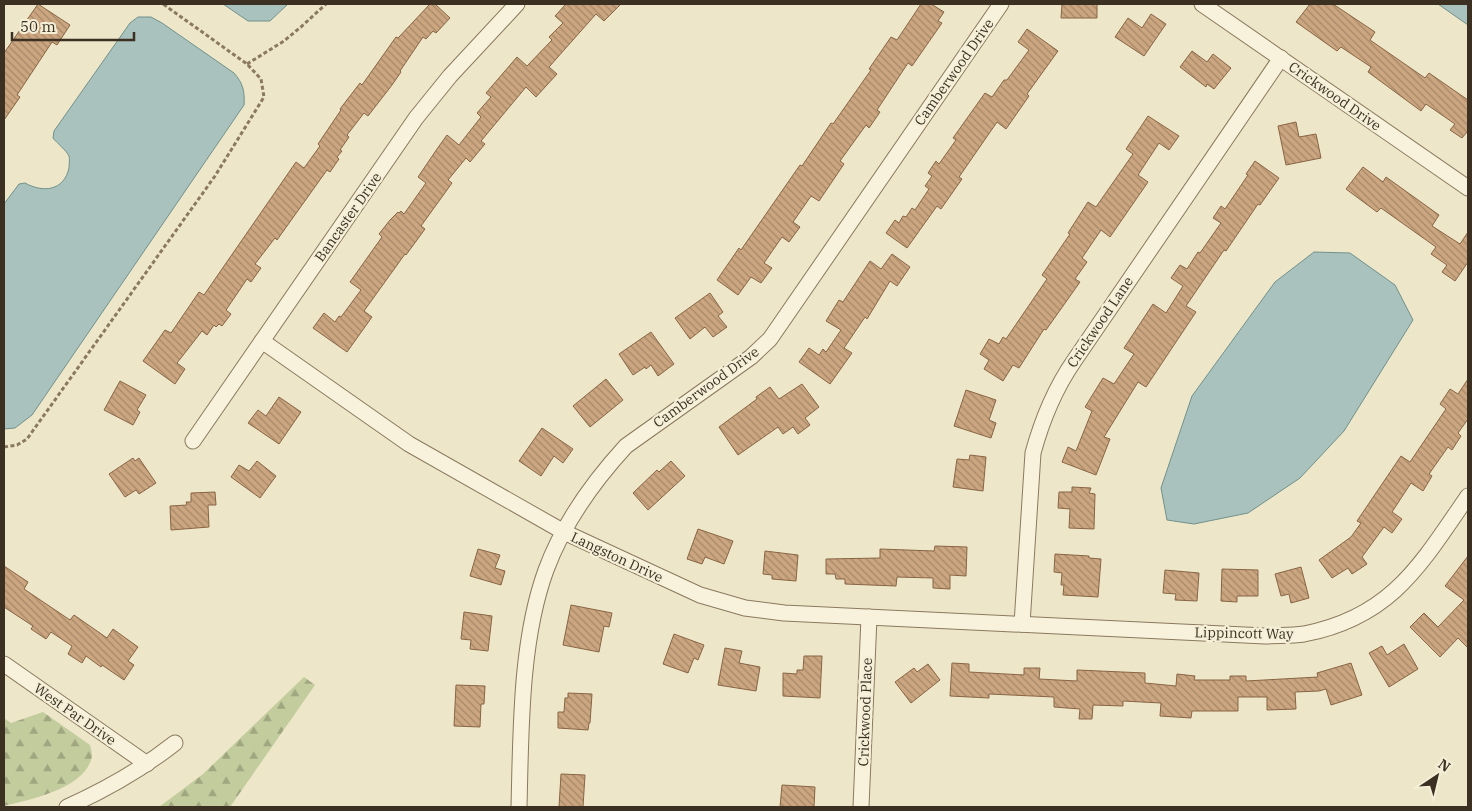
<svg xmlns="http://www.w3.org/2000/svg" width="1472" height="811" font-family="'IBM Plex Serif',serif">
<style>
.forest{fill:url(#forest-firs)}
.water{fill:#aac2bd;stroke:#70918b}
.building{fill:url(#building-back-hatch);stroke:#886544}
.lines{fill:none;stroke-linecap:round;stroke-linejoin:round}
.minor-casing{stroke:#8a795e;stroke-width:17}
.path{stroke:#8a795e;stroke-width:3;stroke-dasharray:4 2.5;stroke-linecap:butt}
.minor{stroke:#f8f2dc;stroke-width:15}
.labels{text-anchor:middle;stroke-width:4.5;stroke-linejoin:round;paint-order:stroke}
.street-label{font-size:14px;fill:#3b3021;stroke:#f5efd8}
</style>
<defs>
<pattern id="forest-firs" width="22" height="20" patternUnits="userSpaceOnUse" patternTransform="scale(1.25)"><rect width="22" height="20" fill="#c2cc9d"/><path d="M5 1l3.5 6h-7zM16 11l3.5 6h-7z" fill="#9fa680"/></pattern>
<pattern id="building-back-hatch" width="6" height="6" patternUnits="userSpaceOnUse" patternTransform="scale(1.25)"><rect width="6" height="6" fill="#cba680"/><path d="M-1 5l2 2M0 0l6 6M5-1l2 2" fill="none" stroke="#a68868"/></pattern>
</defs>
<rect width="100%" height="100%" fill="#eee6c9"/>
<g class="forest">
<path d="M304,677L315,685L230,807H159L203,774Z"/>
<path d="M43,712L90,745C91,749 93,756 91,760C82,789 29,800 4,806V718L11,723Z"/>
</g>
<g class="water">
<path d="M223,4H288L270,21H248Z"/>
<path d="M1438,4H1468V25Z"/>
<path d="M138,17H151L162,23L234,73C243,83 245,92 244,105L32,415L15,428L4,429V204L19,184L25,183C43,193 64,191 69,168C69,165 70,159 69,156C66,150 57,143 53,138L54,131L130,23Z"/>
<path d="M1314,252L1350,253L1395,285L1413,320L1344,431L1300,478L1248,513L1194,524L1167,520L1161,488L1192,396L1275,282Z"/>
</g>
<g class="building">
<path d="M38,4L70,25L57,45L52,42L17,95L20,97L4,120V53Z"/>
<path d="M430,4H435L450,18L436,33L433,31L426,39L423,37L400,71L401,72L392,85L368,116L364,113L347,135L349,137L340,150L342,151L337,157L339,159L330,172L327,170L277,240L275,238L255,264L261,268L251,282L247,279L226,310L231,314L222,326L219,324L216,327L214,325L207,335L202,331L177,363L185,369L175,384L143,361L165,330L171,333L199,292L204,295L296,162L304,168L320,146L318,144L341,110L340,109L360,83L362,85L396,37L398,38Z"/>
<path d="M566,4H621L604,21L596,14L549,67L557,74L536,97L526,87L481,141L485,144L470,162L466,158L448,180L452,183L421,226L425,229L406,255L405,254L364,311L372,317L347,352L313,328L324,313L335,322L339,316L341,317L361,290L350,282L382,237L379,234L390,220L398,212L399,213L401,211L404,214L426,183L418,177L437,149L447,135L459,145L481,117L477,113L491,97L486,93L517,57L527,66L552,40L549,37L563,23L555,16Z"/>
<path d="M921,4H931L944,12L938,21L942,23L912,66L908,63L877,110L880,112L869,128L866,125L840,161L844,164L819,201L811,196L793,222L800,227L789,242L782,237L764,263L772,268L761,283L751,277L738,295L717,280L739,248L741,250L800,165L802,166L831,123L833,124L871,70L869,69L891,37L897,40Z"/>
<path d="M1062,4H1097V18H1061Z"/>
<path d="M1310,4H1333L1375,32L1370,40L1425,78L1429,73L1468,100V133L1467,132L1462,138L1450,130L1455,124L1426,104L1421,111L1368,72L1371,67L1341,47L1337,51L1296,22Z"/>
<path d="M1151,14L1166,24L1144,56L1115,37L1128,18L1142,28Z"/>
<path d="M1027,29L1058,51L1027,94L1029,96L1006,129L997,122L959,177L962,179L941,209L937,206L907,248L886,233L895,220L899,223L903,216L906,217L912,208L915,210L929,189L925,186L932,176L928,173L936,161L939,164L956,140L953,138L985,93L992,97L1004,80H1007L1029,50L1018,42Z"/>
<path d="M1192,51L1207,62L1213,54L1231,68L1214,89L1207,84L1206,87L1180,67Z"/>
<path d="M1148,116L1179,136L1169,150L1159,143L1138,175L1148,182L1110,237L1101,230L1082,258L1087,262L1075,279L1080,282L1046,330L1044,329L1019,368L1013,365L1003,381L984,369L989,360L980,354L989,339L999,344L1003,337L1006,339L1047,279L1042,275L1070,234L1068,233L1088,202L1096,207L1133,154L1126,149Z"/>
<path d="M1296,122L1299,137L1316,134L1321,158L1286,165L1278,126Z"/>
<path d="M1255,161L1279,178L1260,205L1258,204L1226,251L1224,250L1186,306L1196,312L1146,387L1138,382L1104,437L1110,439L1096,475L1062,462L1068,447L1076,451L1092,411L1085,407L1103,378L1114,384L1134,354L1124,348L1153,304L1166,313L1183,286L1171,278L1180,265L1187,269L1198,252L1200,253L1221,223L1213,218L1221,206L1225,209L1248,175L1246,174Z"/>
<path d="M1363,167L1383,182L1386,177L1439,215L1432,226L1460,244L1468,232V262L1455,281L1442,272L1447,265L1431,254L1436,247L1381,208L1377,212L1346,189Z"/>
<path d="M892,254L910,267L897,286L890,281L867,319L865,317L844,348L852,353L830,384L799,362L809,348L819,355L823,349L826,352L841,330L826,321L839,300L843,302L870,261L881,269Z"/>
<path d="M710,293L723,312L718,316L727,327L713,337L705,327L690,339L675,318Z"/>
<path d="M651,332L674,364L658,376L651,365L646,369L645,367L633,375L619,354Z"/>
<path d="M606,379L623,400L590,427L573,406Z"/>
<path d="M1468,379V419L1458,433L1461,436L1452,450L1448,447L1429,474L1432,476L1423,491L1411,483L1392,512L1402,519L1392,533L1384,527L1362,557L1367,564L1352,574L1348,568L1332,578L1319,560L1351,537L1361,523L1357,521L1401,456L1410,462L1446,409L1440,404L1450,389L1458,394Z"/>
<path d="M120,381L146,395L137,410L140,412L133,425L104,410Z"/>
<path d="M802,384L819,407L805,418L810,425L798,434L793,427L783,434L778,427L738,455L719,427L757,399L756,397L770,387L779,399Z"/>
<path d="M966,390L996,400L989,420L996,423L991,438L954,426Z"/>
<path d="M279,397L301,412L279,444L248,423L258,410L266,416Z"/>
<path d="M542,428L573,449L563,463L554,456L541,476L519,461Z"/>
<path d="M970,455L986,457L983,491L953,487L957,459L969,460Z"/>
<path d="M133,458L135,461L139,458L156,483L139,494L136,490L125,497L109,474Z"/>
<path d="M257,461L276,476L260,498L231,477L239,465L249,471Z"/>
<path d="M671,461L685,476L648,510L633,493L657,470L659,472Z"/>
<path d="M1072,487L1091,488L1089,493L1095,494L1094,529L1069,528L1070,509L1058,508L1059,492H1072Z"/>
<path d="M215,492L216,505H208L209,527L171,530L170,506L187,505L186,502H191V493Z"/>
<path d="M698,529L733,541L724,564L705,557L702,564L687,559Z"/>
<path d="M935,546L967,547L966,576L950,575V589L933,588V578L897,577L896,586L845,584V579H836L835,574H826V559L880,558V549L934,551Z"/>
<path d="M478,549L500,555L495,568L505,571L501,585L470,576Z"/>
<path d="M765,551L798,555L796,581L772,579V575L763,574Z"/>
<path d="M1055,554L1089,556V558L1101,559L1098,597L1063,595L1064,585H1061L1062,573L1054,572Z"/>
<path d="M1468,556V648L1458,638L1440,657L1410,627L1424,613L1438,627L1464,600L1445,586Z"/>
<path d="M4,566L28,582L24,589L70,620L74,615L107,638L113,629L138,647L128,661L134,665L124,680L102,665L101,667L86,656L82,663L68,654L72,646L51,632L46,639L31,629L33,626L4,607Z"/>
<path d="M1301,567L1309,598L1291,603L1289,594L1281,596L1275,574Z"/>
<path d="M1222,569L1258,570V596H1237V602L1221,601Z"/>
<path d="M1165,570L1199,573L1197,601L1175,600L1176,594L1163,593Z"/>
<path d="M571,605L612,613L609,627L604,626L599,652L563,645Z"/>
<path d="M464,612L492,616L488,651L470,649L471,640L461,639Z"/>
<path d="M674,634L704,645L698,660L694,658L688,673L663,664Z"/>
<path d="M1404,644L1418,669L1389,687L1369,653L1382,646L1387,655Z"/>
<path d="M725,648L742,651L739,663L760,667L756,691L718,685Z"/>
<path d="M804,656H822L820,698L783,696V673L797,674V670H803Z"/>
<path d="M952,663L969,664V672L1024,675V668H1040L1039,679L1077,681V670L1145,673V683L1176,686L1177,674L1195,676L1194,680H1230V676H1246V681L1318,677L1317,673L1351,663L1362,695L1331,705L1326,689L1319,691L1295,692L1296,709L1267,710V697H1238V711H1192L1191,718L1160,716L1161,703L1123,701V706L1093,705L1092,719H1079L1080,709L1054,707V697L989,694V698L950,696Z"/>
<path d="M928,664L940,680L911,703L895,682L914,668L917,672Z"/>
<path d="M456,685L485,686L484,704H481L480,727L454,726Z"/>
<path d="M568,693L592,694L590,723H589L588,730L558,728V712H564L565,698H568Z"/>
<path d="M561,774L585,775L583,807H559Z"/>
<path d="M782,785L815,787L814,807H780Z"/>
</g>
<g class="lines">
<g class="minor-casing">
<g id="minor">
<path d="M1202,4L1468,188"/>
<path d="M262,341L409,444L564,532L700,595L745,608L784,613L1265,636C1278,635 1291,636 1304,634C1392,617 1421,564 1468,496"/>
<path d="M193,441L416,118L450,76L517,4"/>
<path d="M1022,624L1033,453C1042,420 1054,390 1074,361L1281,58"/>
<path d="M4,664L147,764"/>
<path d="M67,807C105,790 142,769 175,743"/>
<path d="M519,807C521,732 520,641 546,570C563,524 593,482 626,446L751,357L770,339L1001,4"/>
<path d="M861,807L869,617"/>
</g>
</g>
<g class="path">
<path d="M247,64L284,41L302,26L326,4"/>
<path d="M4,447L17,445L27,439L215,176L264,97L261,79L247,64L163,4"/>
</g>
<use href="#minor" class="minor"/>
</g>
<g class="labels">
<g class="street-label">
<text transform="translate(954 72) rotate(-55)" y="5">Camberwood Drive</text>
<text transform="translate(1335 96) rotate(35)" y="5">Crickwood Drive</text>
<text transform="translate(348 217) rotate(-55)" y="5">Bancaster Drive</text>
<text transform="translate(1100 322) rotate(-56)" y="5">Crickwood Lane</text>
<text transform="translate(706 387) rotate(-36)" y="5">Camberwood Drive</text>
<text transform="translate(617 557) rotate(25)" y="5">Langston Drive</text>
<text transform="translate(1244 633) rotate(1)" y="5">Lippincott Way</text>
<text transform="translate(865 712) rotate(-88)" y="5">Crickwood Place</text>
<text transform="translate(75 714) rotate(35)" y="5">West Par Drive</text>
</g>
</g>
<rect width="1472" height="811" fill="none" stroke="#3b3021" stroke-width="10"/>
<g transform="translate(1437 776) rotate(35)" stroke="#f5efd8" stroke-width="4" paint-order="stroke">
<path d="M0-4L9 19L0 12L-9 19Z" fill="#3b3021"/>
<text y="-8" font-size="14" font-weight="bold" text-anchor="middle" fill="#3b3021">N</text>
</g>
<path d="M12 32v8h122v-8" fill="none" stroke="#3b3021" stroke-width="2.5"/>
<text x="20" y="32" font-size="15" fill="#3b3021" stroke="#f5efd8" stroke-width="4" paint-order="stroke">50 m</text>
</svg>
